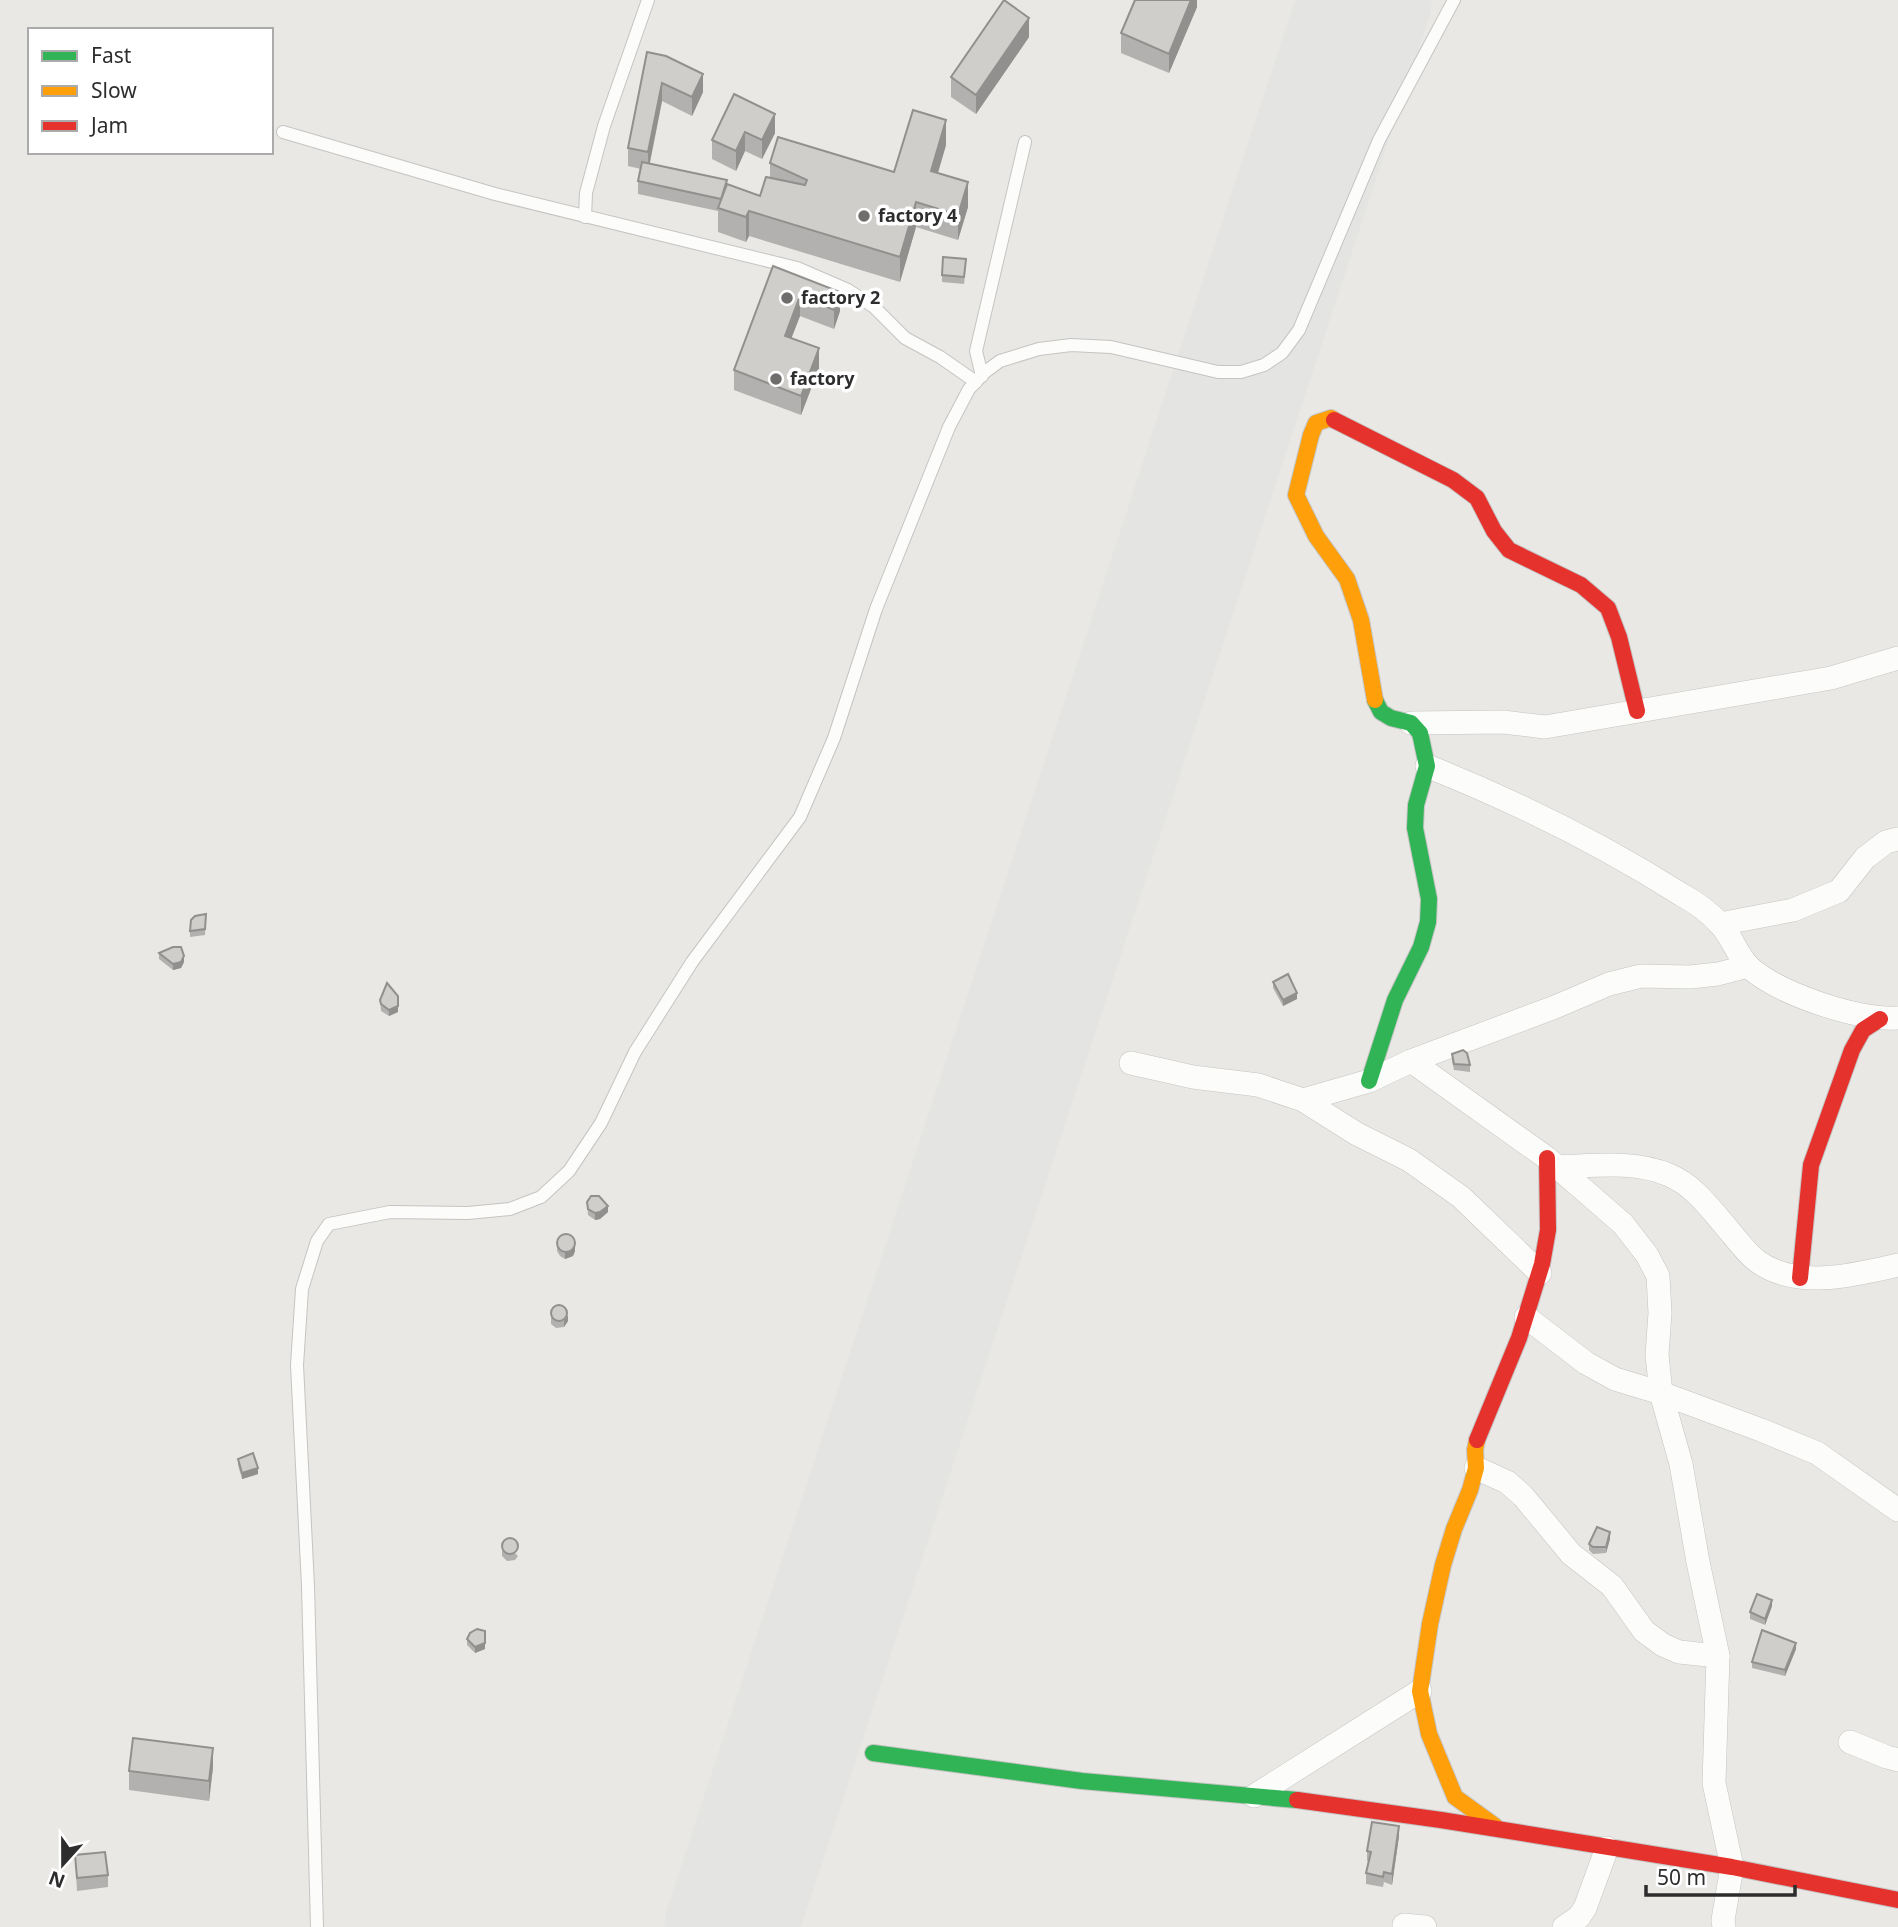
<svg xmlns="http://www.w3.org/2000/svg" width="1898" height="1927" font-family="'Noto Sans',sans-serif">
<style>
.lines{fill:none;stroke-linecap:round;stroke-linejoin:round}
.runway{stroke:#e4e4e2;stroke-width:133}
.lane-casing{stroke:#c4c4c4;stroke-width:14}
.street-casing{stroke:#c4c4c4;stroke-width:24}
.fast-casing{stroke:#c4c4c4;stroke-width:18}
.slow-casing{stroke:#c4c4c4;stroke-width:18}
.jam-casing{stroke:#c4c4c4;stroke-width:18}
.lane{stroke:#fcfcfb;stroke-width:12}
.street{stroke:#fcfcfb;stroke-width:23}
.fast{stroke:#30b455;stroke-width:16}
.slow{stroke:#ff9f0a;stroke-width:16}
.jam{stroke:#e5322d;stroke-width:16}
.wall{fill:#b2b1af}
.shaded-wall{fill:#91908e}
.building{fill:#cfcecb;stroke:#91908e;stroke-width:2}
.poi-dot{fill:#6f6e6d;stroke:#fff;stroke-width:2.5}
.labels{text-anchor:middle;stroke-width:7;stroke-linejoin:round;paint-order:stroke}
.poi-label{font-size:18px;font-weight:bold;fill:#2d2d2d;stroke:#fff;text-anchor:start}
</style>
<rect width="100%" height="100%" fill="#eae8e4"/>
<g class="lines">
<path class="runway" d="M731,1927L1365,0"/>
<g class="lane-casing">
<g id="lane">
<path d="M283,132L495,194L797,268L848,290L874,307L905,338L940,357L976,382"/>
<path d="M585,217L586,193L604,126L648,0"/>
<path d="M982,376L976,351L1025,142"/>
<path d="M317,1927L308,1586L297,1365L302,1289L317,1241L329,1224L390,1212L468,1213L510,1209L541,1197L569,1171L601,1123L635,1052L692,962L800,817L834,738L876,609L949,427L969,389L985,372L1000,361L1039,349L1071,345L1111,347L1218,372H1241L1264,365L1282,353L1299,330L1379,140L1454,0"/>
</g>
</g>
<g class="street-casing">
<g id="street">
<path d="M1411,723L1503,722L1545,727L1831,678L1898,658"/>
<path d="M1427,766C1517,802 1600,843 1682,895C1695,902 1710,913 1720,924C1732,936 1737,956 1750,968C1782,995 1857,1020 1898,1018"/>
<path d="M1720,924L1793,910L1839,891L1865,858L1886,842L1898,839"/>
<path d="M1411,1061L1547,1158L1623,1224L1647,1255L1658,1276L1660,1313L1657,1355L1661,1393L1681,1464L1698,1562L1718,1656L1714,1783L1732,1867L1723,1920L1724,1927"/>
<path d="M1131,1063L1193,1077L1258,1085L1303,1100L1357,1134L1409,1160L1461,1197L1540,1273"/>
<path d="M1303,1100L1369,1081L1411,1061L1555,1007L1609,984L1641,976L1690,977L1718,974L1748,966"/>
<path d="M1557,1167C1594,1166 1634,1160 1669,1175C1691,1184 1706,1203 1721,1221C1731,1232 1746,1253 1757,1261C1796,1290 1855,1275 1898,1265"/>
<path d="M1526,1317L1586,1363L1615,1379L1661,1393L1761,1430L1817,1453L1898,1510"/>
<path d="M1476,1468L1507,1482L1523,1496L1571,1554L1612,1586L1644,1631L1663,1645L1679,1652L1718,1656"/>
<path d="M1850,1742L1887,1757L1898,1760"/>
<path d="M1254,1796L1420,1691"/>
<path d="M1404,1925L1425,1927"/>
<path d="M1564,1927L1579,1917L1585,1908L1607,1848"/>
</g>
</g>
<g class="fast-casing">
<g id="fast">
<path d="M1369,1081L1395,1000L1421,947L1428,922L1429,899L1415,828L1416,805L1427,766L1420,733L1411,723L1391,718L1381,712L1375,700"/>
<path d="M873,1753L1082,1781L1297,1800"/>
</g>
</g>
<g class="slow-casing">
<g id="slow">
<path d="M1334,420L1331,418L1316,423L1311,435L1296,495L1316,536L1347,579L1361,620L1375,700"/>
<path d="M1477,1440L1475,1450L1476,1468L1470,1490L1454,1529L1443,1565L1430,1624L1420,1691L1429,1734L1455,1797L1495,1826"/>
</g>
</g>
<g class="jam-casing">
<g id="jam">
<path d="M1334,420L1453,480L1477,498L1494,531L1509,550L1581,585L1608,608L1619,637L1637,711"/>
<path d="M1800,1278L1811,1165L1852,1050L1863,1030L1880,1019"/>
<path d="M1477,1440L1519,1338L1542,1264L1548,1230L1547,1158"/>
<path d="M1297,1800L1441,1820L1732,1867L1898,1900"/>
</g>
</g>
<use href="#lane" class="lane"/>
<use href="#street" class="street"/>
<use href="#fast" class="fast"/>
<use href="#slow" class="slow"/>
<use href="#jam" class="jam"/>
</g>
<g class="wall">
<path d="M1197,0V7L1169,73L1121,53V33Z"/>
<path d="M1029,37L976,114L951,97V77Z"/>
<path d="M647,52L703,92L692,116L662,101L650,163L727,184L760,196L770,177V163L894,172L946,145L938,173L968,207L958,240L916,227L900,282L749,236L746,242L718,232V211L638,194V181L641,169L628,166V148Z"/>
<path d="M734,94L775,133L762,159L745,151L736,171L712,159V140Z"/>
<path d="M966,265L964,284L942,282V275Z"/>
<path d="M773,266L840,311L834,329L800,316L791,338L819,368L801,415L734,390V370Z"/>
<path d="M206,914L205,935L190,937V931Z"/>
<path d="M159,953L184,962L181,968L173,970L159,959Z"/>
<path d="M1273,982L1297,999L1283,1006L1273,988Z"/>
<path d="M380,1000L398,1012L389,1016L381,1011Z"/>
<path d="M1452,1054L1470,1065V1072L1454,1070L1452,1061Z"/>
<path d="M587,1202L608,1212L600,1219L595,1220L588,1215Z"/>
<path d="M557,1244L575,1251L573,1256L565,1259L560,1256L557,1251Z"/>
<path d="M551,1311L568,1321L564,1327L556,1328L551,1324Z"/>
<path d="M238,1459L258,1474L242,1479L238,1465Z"/>
<path d="M1610,1539L1606,1553L1593,1554L1589,1550V1544Z"/>
<path d="M502,1541L518,1556L515,1560L507,1561L502,1556Z"/>
<path d="M1772,1606L1765,1625L1750,1619V1612Z"/>
<path d="M467,1639L485,1649L475,1653L467,1645Z"/>
<path d="M1796,1649L1785,1676L1752,1668V1662Z"/>
<path d="M213,1767L209,1801L129,1790V1771Z"/>
<path d="M1399,1836L1392,1885L1384,1882L1383,1887L1366,1884V1873L1368,1861H1367V1851Z"/>
<path d="M75,1855L108,1875V1887L77,1891Z"/>
</g>
<g class="shaded-wall">
<path d="M1191,0H1197V7L1169,73V54Z"/>
<path d="M1029,18V37L976,114V95Z"/>
<path d="M703,74V92L692,116V97Z"/>
<path d="M662,83V101L648,171V152Z"/>
<path d="M775,114V133L762,159V140Z"/>
<path d="M946,120V145L931,196V171Z"/>
<path d="M745,132V151L736,171V151Z"/>
<path d="M968,182V207L958,240V215Z"/>
<path d="M916,202V227L900,282V257Z"/>
<path d="M749,211V236L746,242V217Z"/>
<path d="M840,292V311L834,329V310Z"/>
<path d="M800,296V316L785,355V336Z"/>
<path d="M819,348V368L801,415V396Z"/>
<path d="M184,956V962L181,968L173,970V964Z"/>
<path d="M1297,993V999L1283,1006V1000Z"/>
<path d="M398,996V1012L389,1016V1010Z"/>
<path d="M608,1206V1212L600,1219L595,1220V1213Z"/>
<path d="M575,1245V1251L573,1256L565,1259V1252Z"/>
<path d="M568,1315V1321L564,1327V1321Z"/>
<path d="M258,1468V1474L242,1479V1473Z"/>
<path d="M1610,1532V1539L1606,1553V1547Z"/>
<path d="M1772,1600V1606L1765,1625V1619Z"/>
<path d="M485,1643V1649L475,1653V1647Z"/>
<path d="M1796,1643V1649L1785,1676V1670Z"/>
<path d="M213,1748V1767L209,1801V1781Z"/>
<path d="M1399,1826V1836L1392,1885V1874Z"/>
</g>
<g class="building">
<path d="M1004,0L1029,18L976,95L951,77Z"/>
<path d="M1135,0H1191L1169,54L1121,33Z"/>
<path d="M647,52L666,56L703,74L692,97L662,83L648,152L628,148Z"/>
<path d="M734,94L775,114L762,140L745,132L736,151L712,140Z"/>
<path d="M913,110L946,120L931,171L968,182L958,215L916,202L900,257L749,211L746,217L718,208L727,184L760,196L766,177L805,185L807,180L770,163L778,137L894,172Z"/>
<path d="M642,162L727,180L721,199L638,181Z"/>
<path d="M943,257L966,259L964,277L942,275Z"/>
<path d="M773,266L840,292L834,310L800,296L785,336L819,348L801,396L734,370Z"/>
<path d="M206,914L205,929L190,931L191,920L195,916Z"/>
<path d="M173,947H181L184,956L181,962L173,964L159,953Z"/>
<path d="M1288,974L1297,993L1283,1000L1273,982Z"/>
<path d="M387,983L398,996V1006L389,1010L381,1004L380,1000Z"/>
<path d="M1463,1050L1467,1053L1470,1065L1454,1064L1452,1054Z"/>
<path d="M591,1196H599L608,1206L600,1212L595,1213L588,1209L587,1202Z"/>
<circle cx="566" cy="1243" r="9"/>
<circle cx="559" cy="1313" r="8"/>
<path d="M253,1453L258,1468L242,1473L238,1459Z"/>
<path d="M1597,1527L1610,1532L1606,1547H1593L1589,1544Z"/>
<circle cx="510" cy="1546" r="8"/>
<path d="M1757,1594L1772,1600L1765,1619L1750,1612Z"/>
<path d="M477,1629L485,1631V1643L475,1647L467,1639L470,1633Z"/>
<path d="M1762,1630L1796,1643L1785,1670L1752,1662Z"/>
<path d="M133,1738L213,1748L209,1781L129,1771Z"/>
<path d="M1372,1822L1399,1826L1392,1874L1384,1872L1383,1877L1366,1873L1371,1852L1367,1851Z"/>
<path d="M105,1852L108,1875L77,1878L75,1855Z"/>
</g>
<g class="poi-dot">
<circle cx="864" cy="216" r="7"/>
<circle cx="787" cy="298" r="7"/>
<circle cx="776" cy="379" r="7"/>
</g>
<g class="labels">
<g class="poi-label">
<text x="878" y="222">factory 4</text>
<text x="801" y="304">factory 2</text>
<text x="790" y="385">factory</text>
</g>
</g>
<rect x="28" y="28" width="245" height="126" fill="#ffffff" stroke="#ababab" stroke-width="2"/>
<rect x="42" y="51" width="35" height="10" fill="#30b455" stroke="#ababab" stroke-width="2"/>
<text x="91" y="63" font-size="21" fill="#2d2d2d">Fast</text>
<rect x="42" y="86" width="35" height="10" fill="#ff9f0a" stroke="#ababab" stroke-width="2"/>
<text x="91" y="98" font-size="21" fill="#2d2d2d">Slow</text>
<rect x="42" y="121" width="35" height="10" fill="#e5322d" stroke="#ababab" stroke-width="2"/>
<text x="91" y="133" font-size="21" fill="#2d2d2d">Jam</text>
<g transform="translate(63 1864) rotate(201)" stroke="#ffffff" stroke-width="5" paint-order="stroke">
<path d="M0-5L12 26L0 18L-12 26Z" fill="#2d2d2d"/>
<text y="-10" font-size="19" font-weight="bold" text-anchor="middle" fill="#2d2d2d">N</text>
</g>
<path d="M1646 1885v10h149v-10" fill="none" stroke="#2d2d2d" stroke-width="3.5"/>
<text x="1657" y="1885" font-size="21" fill="#2d2d2d" stroke="#ffffff" stroke-width="5" paint-order="stroke">50 m</text>
</svg>
